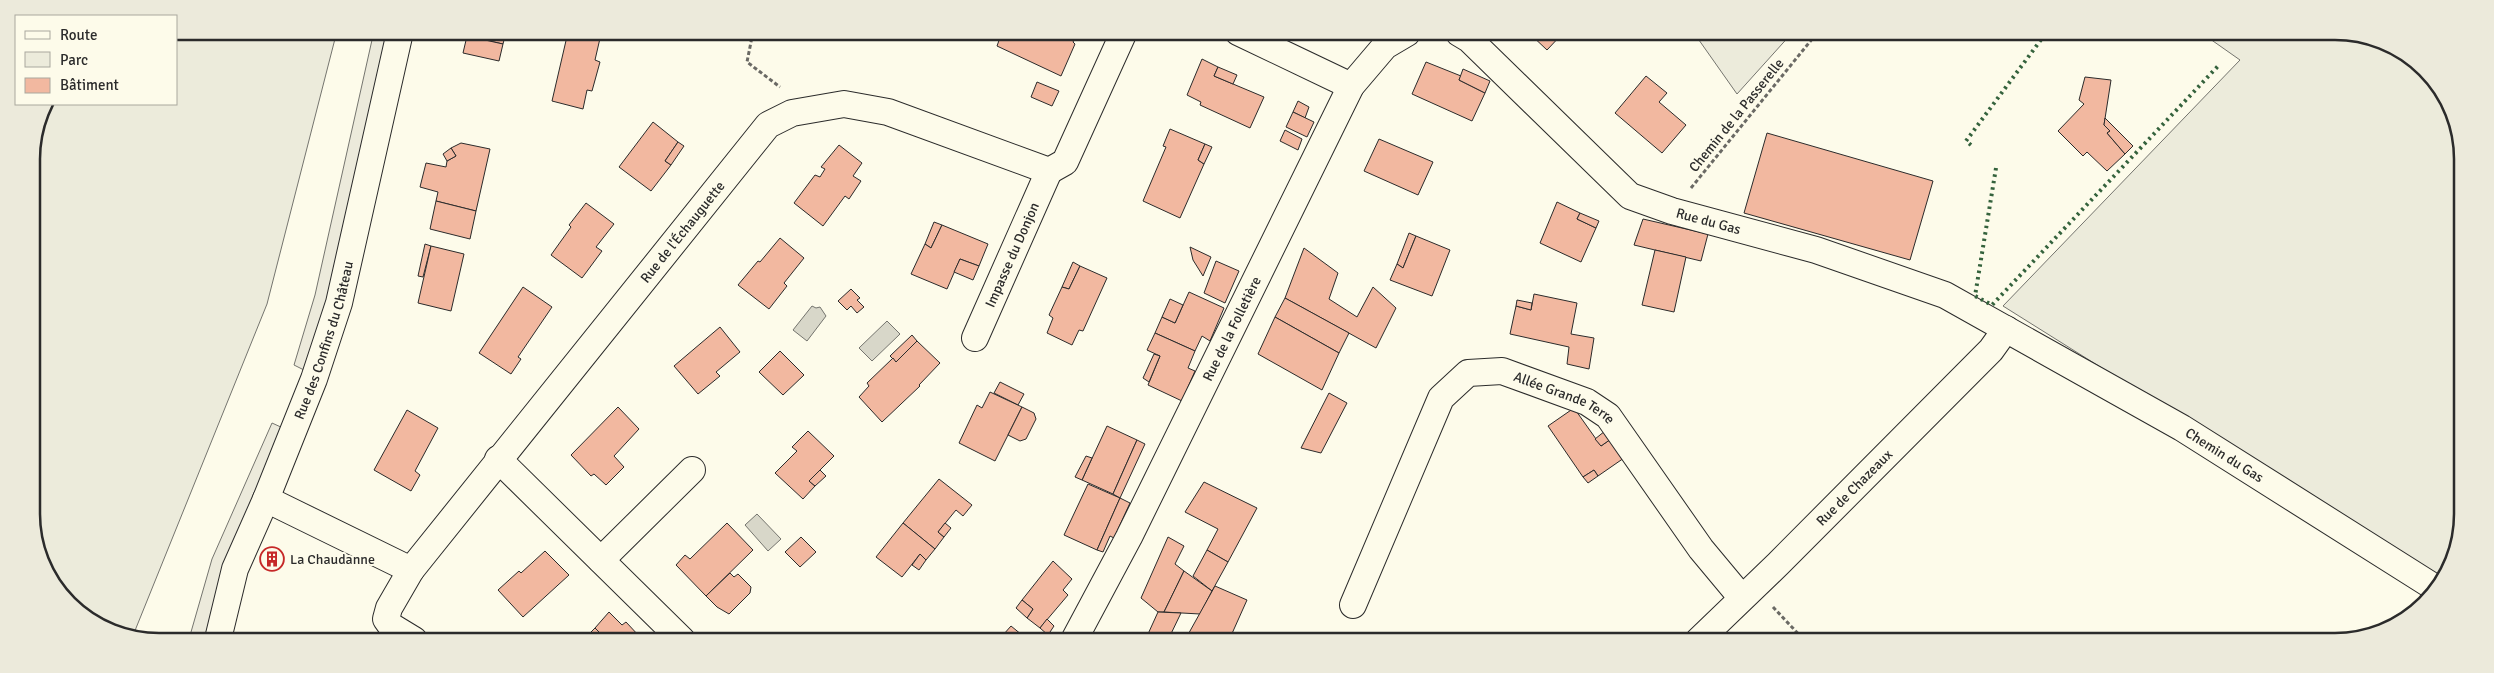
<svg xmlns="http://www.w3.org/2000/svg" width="2494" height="673" font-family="Signika,sans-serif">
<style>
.green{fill:#ecebdb;stroke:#74746e}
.parking{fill:#eceadb;stroke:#74746e}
.water{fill:#d8d7c9;stroke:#74746e}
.building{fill:#f2b8a0;stroke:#2b2b2b}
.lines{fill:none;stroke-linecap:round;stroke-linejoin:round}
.minor-casing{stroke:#2b2b2b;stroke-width:28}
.path{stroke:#6a6964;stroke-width:3;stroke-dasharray:4 2.5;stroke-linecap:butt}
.minor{stroke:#fdfbea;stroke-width:26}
.hedge{stroke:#34623c;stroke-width:4;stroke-dasharray:2.5 4;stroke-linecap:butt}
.labels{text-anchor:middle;stroke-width:4;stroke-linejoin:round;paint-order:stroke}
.street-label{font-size:14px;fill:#2b2b2b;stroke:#fdfbea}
.poi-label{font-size:14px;fill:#2b2b2b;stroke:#fdfbea;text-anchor:start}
.rim{fill:none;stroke:#2b2b2b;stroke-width:2.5}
</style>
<rect width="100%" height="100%" fill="#fdfbea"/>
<g class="green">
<path d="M176,31H337L267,304L132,638L68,604L34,540L32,151L41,110L45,104H176Z"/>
<path d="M1694,33H1792L1737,94Z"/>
<path d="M2203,34H2361L2426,69L2460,134V540L2443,582L2003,306L2240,60Z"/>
</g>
<g class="parking">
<path d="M374,31L387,32L327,300L306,371L294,365L315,295Z"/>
<path d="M272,423L283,428L226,564L205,639H189L212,559Z"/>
</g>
<g class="water">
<path d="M812,306L816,308L820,307L826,316L807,341L793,330Z"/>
<path d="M887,321L900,334L872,361L859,348Z"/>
<path d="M757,514L781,539L768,551L745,525Z"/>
</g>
<g class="building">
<path d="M468,32H506L503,44L467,36Z"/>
<path d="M568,32L601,34L595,60L600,62L592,91L587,90L583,109L552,101Z"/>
<path d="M1002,32L1046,33L1078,32L1073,42L1075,44L1061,76L997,46Z"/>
<path d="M1529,33H1563L1547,50Z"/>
<path d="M467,36L503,44L499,61L463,53Z"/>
<path d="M1202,59L1218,67L1214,76L1264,97L1250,128L1200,105L1201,102L1187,95Z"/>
<path d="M1426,62L1461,76L1459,80L1485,93L1472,121L1412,94Z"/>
<path d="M1218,67L1237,75L1233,84L1214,76Z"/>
<path d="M1463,69L1490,81L1485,93L1459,80Z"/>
<path d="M1646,76L1667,93L1659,102L1686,125L1662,153L1615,113Z"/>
<path d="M2085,77L2111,80L2104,125L2110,131L2107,133L2125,154L2107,171L2087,152L2083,156L2058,131L2084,104L2079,100Z"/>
<path d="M1037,82L1059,91L1052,106L1031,97Z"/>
<path d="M1298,101L1309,107L1305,118L1293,112Z"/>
<path d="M1293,112L1314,122L1307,137L1286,127Z"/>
<path d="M2105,118L2133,146L2125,154L2107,133L2110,131L2104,125Z"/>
<path d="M653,122L678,142L665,161L671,165L651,191L619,167Z"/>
<path d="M1170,129L1205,144L1198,160L1204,164L1180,218L1143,201L1166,147L1163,146Z"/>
<path d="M1285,130L1302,139L1298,150L1280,141Z"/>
<path d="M1767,133L1933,181L1910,260L1744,213Z"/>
<path d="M1379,139L1433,162L1418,195L1364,171Z"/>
<path d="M678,142L684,146L671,165L665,161Z"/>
<path d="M461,143L490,149L476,211L436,201L438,192L420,187L426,163L446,167L447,161L456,156L451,148Z"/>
<path d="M1205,144L1212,147L1204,164L1198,160Z"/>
<path d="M839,145L862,163L853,176L861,181L849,199L845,196L823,226L794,203L815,175L820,177L825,169L821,167Z"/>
<path d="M451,148L456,156L447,161L443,154Z"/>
<path d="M436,201L476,211L470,239L430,229Z"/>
<path d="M1557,202L1580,213L1577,219L1596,228L1581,262L1540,243Z"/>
<path d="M586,203L614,224L596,247L602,251L582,278L551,255L571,227L569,225Z"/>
<path d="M1580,213L1599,221L1596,228L1577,219Z"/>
<path d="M1643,219L1708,234L1701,261L1634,245Z"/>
<path d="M934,222L942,225L931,248L925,244Z"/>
<path d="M942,225L988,244L979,266L960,259L947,289L911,274L925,244L931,248Z"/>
<path d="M1409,233L1416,236L1403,268L1397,264Z"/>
<path d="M1416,236L1450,250L1432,296L1390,280L1397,264L1403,268Z"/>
<path d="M780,238L804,258L784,283L787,286L769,309L738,285L758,261L760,262Z"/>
<path d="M425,244L431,246L423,277L418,276Z"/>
<path d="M431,246L464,254L451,311L418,303Z"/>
<path d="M1190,247L1211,257L1203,276L1193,260Z"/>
<path d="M1304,248L1338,273L1329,299L1357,317L1373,287L1396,308L1376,348L1285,298Z"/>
<path d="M1655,250L1686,257L1674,312L1642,305Z"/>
<path d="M960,259L979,266L973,280L954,272Z"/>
<path d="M1216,261L1239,271L1225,303L1204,293Z"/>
<path d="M1073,262L1080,266L1069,289L1062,287Z"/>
<path d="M1080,266L1107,278L1083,331L1079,330L1072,345L1047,333L1053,318L1049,315L1062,287L1069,289Z"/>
<path d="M523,287L552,307L518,357L521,359L511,374L479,353Z"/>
<path d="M851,289L860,298L857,300L864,307L857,313L851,306L847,310L838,301Z"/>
<path d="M1189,292L1224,308L1210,341L1202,336L1195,351L1155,333L1162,317L1175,323Z"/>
<path d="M1534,294L1577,303L1571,334L1594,338L1589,369L1567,364L1569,347L1510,334L1516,306L1531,310Z"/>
<path d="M1285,298L1349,333L1339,353L1275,317Z"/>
<path d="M1170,299L1183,305L1175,323L1162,317Z"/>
<path d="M1517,300L1532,303L1531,310L1516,306Z"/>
<path d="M1275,317L1339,353L1322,390L1258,354Z"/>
<path d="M720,327L740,352L716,372L720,376L698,394L674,366Z"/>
<path d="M1155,333L1195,351L1188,368L1195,371L1182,401L1148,385L1160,356L1147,350Z"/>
<path d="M912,335L917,341L896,362L890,356Z"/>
<path d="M917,341L940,363L919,385L920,386L882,422L859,397L869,386L867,383L893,358L896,362Z"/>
<path d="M780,351L804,375L783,395L759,372Z"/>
<path d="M1154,354L1160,356L1149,382L1143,378Z"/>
<path d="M1000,382L1024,394L1018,405L994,393Z"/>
<path d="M990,392L1022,407L995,461L959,443L977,405L982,408Z"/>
<path d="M1329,393L1347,403L1321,453L1301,448Z"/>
<path d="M618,407L639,429L614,456L624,467L606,485L594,474L591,476L571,455Z"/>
<path d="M1022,407L1034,413L1036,419L1026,439L1020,441L1008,435Z"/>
<path d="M1574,408L1601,446L1611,439L1624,458L1598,476L1594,470L1583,477L1548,426Z"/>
<path d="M407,410L438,428L415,471L420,475L411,491L374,470Z"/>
<path d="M1107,426L1137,440L1113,494L1082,480Z"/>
<path d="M808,431L834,456L809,481L815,486L803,499L775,473L797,451L792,447Z"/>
<path d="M1605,431L1611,439L1601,446L1595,439Z"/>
<path d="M1137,440L1145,444L1120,498L1113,494Z"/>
<path d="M1086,456L1092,458L1082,480L1075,477Z"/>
<path d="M820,470L826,476L815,486L809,481Z"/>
<path d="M1594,470L1598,476L1588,483L1583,477Z"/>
<path d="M939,479L972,505L963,516L956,510L938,532L944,537L935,549L903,523Z"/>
<path d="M1204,482L1257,508L1228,562L1207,550L1218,529L1185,512Z"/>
<path d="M1088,484L1120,498L1097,550L1064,535Z"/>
<path d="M1120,498L1130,503L1114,538L1110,536L1103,552L1097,550Z"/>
<path d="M727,523L753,550L706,596L676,565L685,555L690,559Z"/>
<path d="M903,523L935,549L926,560L920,554L902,577L876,557Z"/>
<path d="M945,523L951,528L944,537L938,532Z"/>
<path d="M801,537L816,552L800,567L785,552Z"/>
<path d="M1168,537L1184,546L1175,564L1184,571L1164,612H1158L1141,598Z"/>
<path d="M272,548L281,553L272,570L263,564Z"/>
<path d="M1207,550L1228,562L1212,591L1193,576Z"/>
<path d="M545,551L569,575L523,617L498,590L519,571L521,573Z"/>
<path d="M920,554L926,560L919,570L912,565Z"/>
<path d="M1053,561L1072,579L1063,590L1068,595L1040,628L1027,618L1033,609L1022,600Z"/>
<path d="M1184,571L1212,591L1200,614L1164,612Z"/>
<path d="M730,573L734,577L738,574L751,587L750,593L729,614L717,607L706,596Z"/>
<path d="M1215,586L1247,600L1230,638L1235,640H1185Z"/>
<path d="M1022,600L1033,609L1027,618L1016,608Z"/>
<path d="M609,612L622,625L626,622L640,637L637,640H594L600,633L595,628Z"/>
<path d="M1158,612L1181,613L1168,640H1151L1153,636L1148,634Z"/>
<path d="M1047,619L1054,626L1048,635L1040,628Z"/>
<path d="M1011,626L1022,635L1017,640H1009L1003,635Z"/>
<path d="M595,628L600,633L594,640H583Z"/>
</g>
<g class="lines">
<g class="minor-casing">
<g id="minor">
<path d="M1238,32L1351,86"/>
<path id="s1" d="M1459,33L1469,39L1630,196L1672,211L1816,250L1945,295L2182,428L2437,589"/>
<path id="s2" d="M975,338L1049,171"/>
<path d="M498,459L682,640"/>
<path id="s3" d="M266,499L411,570L768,125L792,113L844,104L888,112L1049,171L1065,162L1124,32"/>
<path d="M601,560L692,470"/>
<path d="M411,570L389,608L386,619L391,626L414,640"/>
<path id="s4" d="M1353,605L1441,398L1468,373L1502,371L1587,402L1608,416L1701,549L1741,597"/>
<path id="s5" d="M218,639L235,569L266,499L314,379L339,303L400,32"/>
<path id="s6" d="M1074,640L1129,537L1351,86L1385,46L1407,33"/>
<path id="s7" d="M1698,641L1778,564L1991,350L2006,329"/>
</g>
</g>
<g class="path">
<path d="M753,32L747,62L780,87"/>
<path d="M1691,188L1817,33"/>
<path d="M1773,607L1805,641"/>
</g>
<use href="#minor" class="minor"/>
<g class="hedge">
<path d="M1971,145L1966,141L2046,33"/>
<path d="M1996,168L1975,296L1992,305L2220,64"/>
</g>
</g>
<defs>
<g id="building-ring" transform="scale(1.25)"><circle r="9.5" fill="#fdfbea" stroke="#c62828" stroke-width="1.5"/><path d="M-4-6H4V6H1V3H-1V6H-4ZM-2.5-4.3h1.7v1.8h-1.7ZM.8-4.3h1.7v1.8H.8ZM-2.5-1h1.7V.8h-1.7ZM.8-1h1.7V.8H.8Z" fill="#c62828"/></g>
</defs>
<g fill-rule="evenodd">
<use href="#building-ring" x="272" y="559"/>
</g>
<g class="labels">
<g class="street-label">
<text transform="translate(1736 115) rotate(-51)" y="5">Chemin de la Passerelle</text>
<text dy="5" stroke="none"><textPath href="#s1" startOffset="319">Rue du Gas</textPath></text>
<text dy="5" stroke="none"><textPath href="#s3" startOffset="595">Rue de l'Échauguette</textPath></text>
<text dy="5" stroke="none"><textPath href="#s2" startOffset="91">Impasse du Donjon</textPath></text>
<text dy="5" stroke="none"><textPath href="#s6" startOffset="349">Rue de la Folletière</textPath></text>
<text dy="5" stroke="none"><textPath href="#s5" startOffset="318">Rue des Confins du Château</textPath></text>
<text dy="5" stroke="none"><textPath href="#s4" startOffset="364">Allée Grande Terre</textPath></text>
<text dy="5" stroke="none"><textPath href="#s1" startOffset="889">Chemin du Gas</textPath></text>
<text dy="5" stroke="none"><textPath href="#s7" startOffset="219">Rue de Chazeaux</textPath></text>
</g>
<g class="poi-label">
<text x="290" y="564">La Chaudanne</text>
</g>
</g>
<path d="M0 0H2494V673H0ZM159 40H2335A119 119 0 0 1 2454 159V514A119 119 0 0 1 2335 633H159A119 119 0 0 1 40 514V159A119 119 0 0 1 159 40Z" fill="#eceadb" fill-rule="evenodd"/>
<path class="rim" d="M159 40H2335A119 119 0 0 1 2454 159V514A119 119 0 0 1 2335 633H159A119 119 0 0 1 40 514V159A119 119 0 0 1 159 40Z"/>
<rect x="15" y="15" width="162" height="90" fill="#fdfbea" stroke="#a9a89e"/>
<rect x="25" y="31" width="25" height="8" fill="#fdfbea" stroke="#a9a89e"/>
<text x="60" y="40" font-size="15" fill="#2b2b2b">Route</text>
<rect x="25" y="52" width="25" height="15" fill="#ecebdb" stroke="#a9a89e"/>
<text x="60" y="65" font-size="15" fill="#2b2b2b">Parc</text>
<rect x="25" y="78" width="25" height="15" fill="#f2b8a0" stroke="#a9a89e"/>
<text x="60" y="90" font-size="15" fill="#2b2b2b">Bâtiment</text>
</svg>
